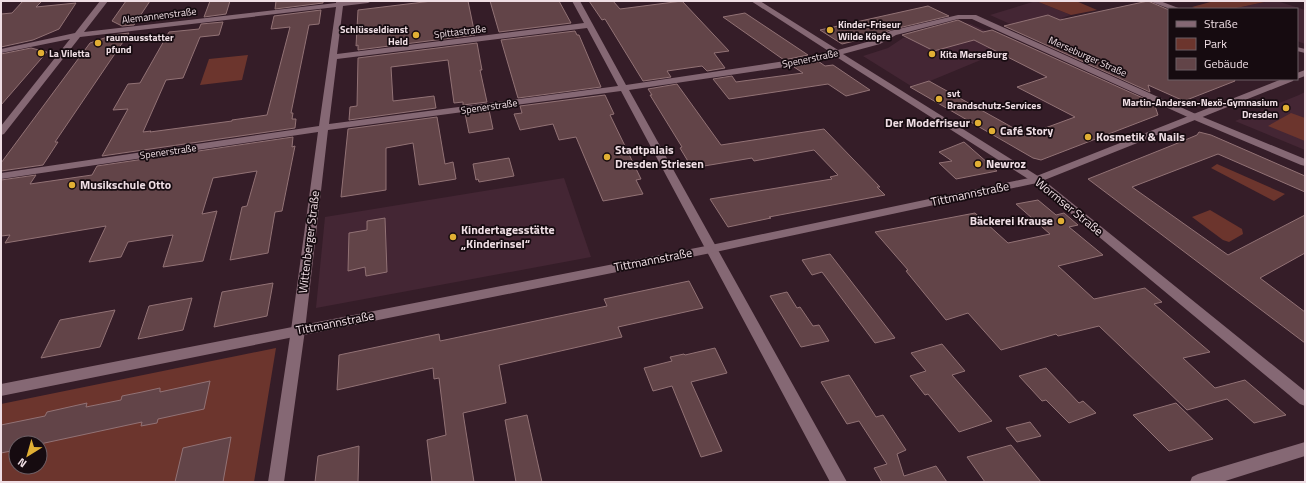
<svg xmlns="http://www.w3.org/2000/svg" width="1306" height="483" font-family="'Titillium Web',sans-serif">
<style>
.built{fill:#442634}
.green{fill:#6c352d;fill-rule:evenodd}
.building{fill:#624448;stroke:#927275}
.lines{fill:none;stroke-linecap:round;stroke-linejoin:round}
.street{fill:#856874;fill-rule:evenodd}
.secondary{fill:#856874;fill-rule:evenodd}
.poi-dot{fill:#e1af34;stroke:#160b10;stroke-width:1.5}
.labels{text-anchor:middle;stroke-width:3.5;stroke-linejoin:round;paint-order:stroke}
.far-street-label{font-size:10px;fill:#efdee4;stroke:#160b10}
.far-poi-label{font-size:10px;font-weight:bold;fill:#efdee4;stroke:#160b10;text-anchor:start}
.poi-label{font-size:12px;font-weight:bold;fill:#efdee4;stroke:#160b10;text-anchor:start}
.street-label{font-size:12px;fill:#efdee4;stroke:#160b10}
</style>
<rect width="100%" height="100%" fill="#351d28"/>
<g class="built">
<path d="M1036,1L1071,15L1062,18L1109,39L1071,51L990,15Z"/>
<path d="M1269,1H1277L1305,10V44L1297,41V9H1232Z"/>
<path d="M965,23L971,24L997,36L1000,52L930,81L911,86L863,56L888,48L903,38Z"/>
<path d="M1305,92V150L1235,121L1299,95Z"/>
<path d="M564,178L591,257L316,308L325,217Z"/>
</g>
<g class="green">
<path d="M1036,1H1076L1097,10L1071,15Z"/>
<path d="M1214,1H1269L1232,9H1198L1192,7Z"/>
<path d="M248,55L242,80L200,85L209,59Z"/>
<path d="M1291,113L1305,118V141L1268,126Z"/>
<path d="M1217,164L1285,194L1274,201L1211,168Z"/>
<path d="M1210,210L1242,229L1243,234L1229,242L1223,240L1192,217Z"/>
<path d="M276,348L254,482H1V404ZM16,443H40V467H16Z"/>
</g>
<g class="building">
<path d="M23,1H42L36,7L76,3L59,29L33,40L1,47V14L12,13Z"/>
<path d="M126,1H150L134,25L122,26L112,21Z"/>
<path d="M210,1H230L226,14L204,17Z"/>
<path d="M276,1H323V3L275,9Z"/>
<path d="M432,1H468L475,35L358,50V45L356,46L358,10Z"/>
<path d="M490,1H559L571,23L499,32Z"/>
<path d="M589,1H613L620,9L682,1L729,51L714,53L725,68L707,71L702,66L667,71L671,77L643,81L605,19L602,20Z"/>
<path d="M1148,1L1169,10V79H1234L1235,81L1184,101L1148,85L1150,92L1004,26L1048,15L1060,20Z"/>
<path d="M928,6L949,16L890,30L879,35L842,44L820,30Z"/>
<path d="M321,10L319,24L309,25L291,113H293L292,119H296L295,128L102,156L128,109L113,110L128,84L140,83L169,32L199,29L201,24L223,22L219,35L200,37L183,78L166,80L143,132L151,131L150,132L232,121V120L267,115L290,27L271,29L274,16Z"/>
<path d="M745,13L808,55L784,60L723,17Z"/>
<path d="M958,20L983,32L992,30L1154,103L1158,115L1041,160L1033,158L910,87L929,81L1026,135L1075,117L1017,87L1047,77L974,40L934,51L902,35Z"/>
<path d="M575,31L577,35H579L601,87L518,98L501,40Z"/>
<path d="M129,33L55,142H58L43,165L1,171V163L90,43L113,35Z"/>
<path d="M477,43L482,70H480L487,102L463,105V102L454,103L448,60L391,67L393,101L434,96L436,108L349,120L350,107L357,106L358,58Z"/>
<path d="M31,48L47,52L1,105V54Z"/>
<path d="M818,61L825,66L833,65L870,90L846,96L828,84L729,99L713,79L732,76L736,82L743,81L803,73L794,67Z"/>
<path d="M677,84L721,145L824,129L880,187H877L885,195L769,217L771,218L728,227L710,199L832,179L830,177L838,175L814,150L754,161L752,158L692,168L680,148L682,147L650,95H652L648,89Z"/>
<path d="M605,95L614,114L610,115L641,179L636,180L643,194L603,201L576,137L559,140L553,124L520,130L514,114L522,113L520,106Z"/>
<path d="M489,110L493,129L469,133L465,113Z"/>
<path d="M437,117L445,164L453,162L456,179L419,185L413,143L386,148V190L341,197L348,129Z"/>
<path d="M1199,132L1211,135L1305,176V192L1218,154L1132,187L1228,255L1305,215V253L1260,278L1305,312V343L1088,179L1173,145L1197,135Z"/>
<path d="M293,137L292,147L295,146L282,211L275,212L268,253L230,260L242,207L247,206L257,171L213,178L202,214L217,211L203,261L163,267L173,235L128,242L121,257L89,262L106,226L5,243L10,235L1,236V180L36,175L30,184L92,175L97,166Z"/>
<path d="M964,142L997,171L956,179L939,163L952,161L939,152Z"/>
<path d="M509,158L514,176L479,182L478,179L476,180L473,164Z"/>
<path d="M1038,200L1056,215L1064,213L1078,225L1069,227L1103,255L1058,266L1094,299L1145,288L1162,302L1154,304L1210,352L1183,358L1215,388L1245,380L1286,415L1254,423L1227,399L1187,410L1099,326L1058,336L1056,334L1001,350L968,313L946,320L906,271L908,270L875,232L975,213L1008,243L1050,234L1016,204Z"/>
<path d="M385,218L387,272L366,276L365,267L348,271L349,233L367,230V221Z"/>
<path d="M830,254L895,338L875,343L822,272L812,275L802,260Z"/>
<path d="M689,281L703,308L618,327L622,337L499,365L506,403L463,413L474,482H432L427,440L446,435L439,378L434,379L433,368L337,390L339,355L439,334L440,341L607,306L604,299Z"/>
<path d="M273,283L267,316L214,327L222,292Z"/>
<path d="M787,292L797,308L800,307L813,326L819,325L829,341L801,347L770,296Z"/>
<path d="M192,298L183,330L138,339L149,306Z"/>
<path d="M115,310L100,347L41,358L60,320Z"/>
<path d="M942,344L965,371L952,375L992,421L959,432L928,394L925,395L910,376L926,371L911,353Z"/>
<path d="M715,348L727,373L691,382L722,451L701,457L672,386L653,391L644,368L672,361L670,357L684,354L685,355Z"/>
<path d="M1046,368L1079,403L1083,401L1096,413L1069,423L1046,400L1042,401L1019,376Z"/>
<path d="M849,375L876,417L883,415L906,450L897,454L904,476L936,466L947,482H882L874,468L887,464L859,421L847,424L821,382Z"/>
<path d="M210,381L204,409L158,419L157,423L141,426L142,422L40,444V443H16V450L1,453V425L45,416L47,412L87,403L86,407L121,400L122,396L142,392L160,388V392Z"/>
<path d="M1176,403L1213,439L1169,451L1133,415Z"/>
<path d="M527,415L542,482H516L505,420Z"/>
<path d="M1030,422L1041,436L1017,442L1006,428Z"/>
<path d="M231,437L223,482H175L183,448Z"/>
<path d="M1011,445L1041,482H985L967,457Z"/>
<path d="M359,446L358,482H315L318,456Z"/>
</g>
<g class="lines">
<g class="street">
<path d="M100,1H108L84,32L336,3V1H372L368,3L343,6L337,54L584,23L572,1H580L626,85L785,61L830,52L751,1H760L838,50L874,40L890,31L958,15H976L1198,115L1305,159V166L1301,165L1192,119L972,19H958L896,35L880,44L843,54L1041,178L1305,391V406L1300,404L1033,182L835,56L785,67L629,90L847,482H830L621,91L328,130L305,330L284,482H268L291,330L318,132L1,179V173L319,126L336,7L80,37L4,134L1,135V126L70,39L1,53V49L75,33ZM587,28L618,86L329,124L337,59Z"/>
<path d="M1149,1H1160L1181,9H1170Z"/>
<path d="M1297,47L1305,49V53L1297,51Z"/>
<path d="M1305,442V456L1222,482H1190L1192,477L1198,474Z"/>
</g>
<g class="secondary">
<path d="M1305,70V76L1297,79V73Z"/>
<path d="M1282,79H1294L1293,81L1037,183L711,253L1,396V384L711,245L1034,177Z"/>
</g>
</g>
<g class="poi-dot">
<circle cx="830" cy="30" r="4"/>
<circle cx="416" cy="35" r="4"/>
<circle cx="98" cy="43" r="4"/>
<circle cx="41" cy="53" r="4"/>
<circle cx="932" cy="54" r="4"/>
<circle cx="939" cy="99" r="4"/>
<circle cx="1286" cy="108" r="4"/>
<circle cx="978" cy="123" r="4"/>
<circle cx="992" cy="131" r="4"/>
<circle cx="1088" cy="137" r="4"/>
<circle cx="607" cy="157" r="4"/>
<circle cx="978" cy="164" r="4"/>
<circle cx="72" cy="185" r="4"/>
<circle cx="1061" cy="221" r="4"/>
<circle cx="453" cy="237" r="4"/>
</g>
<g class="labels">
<g class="far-street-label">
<text transform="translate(159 15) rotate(-7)" y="4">Alemannenstraße</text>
<text transform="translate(460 31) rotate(-7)" y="4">Spittastraße</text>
<text transform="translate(1088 56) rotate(24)" y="4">Merseburger Straße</text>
<text transform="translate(810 58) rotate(-12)" y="4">Spenerstraße</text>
<text transform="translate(489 106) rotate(-8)" y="4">Spenerstraße</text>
<text transform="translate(168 151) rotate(-8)" y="4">Spenerstraße</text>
</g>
<g class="far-poi-label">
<text x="838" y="28">Kinder-Friseur<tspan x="838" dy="12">Wilde Köpfe</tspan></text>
<text x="408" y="33" text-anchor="end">Schlüsseldienst<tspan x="408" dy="12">Held</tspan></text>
<text x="106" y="41">raumausstatter<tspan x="106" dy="12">pfund</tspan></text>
<text x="49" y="57">La Viletta</text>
<text x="940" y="58">Kita MerseBurg</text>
<text x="947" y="97">svt<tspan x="947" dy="12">Brandschutz-Services</tspan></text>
<text x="1278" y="106" text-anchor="end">Martin-Andersen-Nexö-Gymnasium<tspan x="1278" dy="12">Dresden</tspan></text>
</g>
<g class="poi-label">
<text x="970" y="127" text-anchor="end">Der Modefriseur</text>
<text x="1000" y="135">Café Story</text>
<text x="1096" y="141">Kosmetik &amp; Nails</text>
<text x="615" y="154">Stadtpalais<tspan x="615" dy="14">Dresden Striesen</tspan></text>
<text x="986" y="168">Newroz</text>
<text x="80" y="189">Musikschule Otto</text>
<text x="1053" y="225" text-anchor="end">Bäckerei Krause</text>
<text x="461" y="234">Kindertagesstätte<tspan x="461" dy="14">„Kinderinsel“</tspan></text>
</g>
<g class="street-label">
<text transform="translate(970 194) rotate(-12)" y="4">Tittmannstraße</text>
<text transform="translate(1069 207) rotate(39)" y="4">Wormser Straße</text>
<text transform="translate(309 242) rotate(-83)" y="4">Wittenberger Straße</text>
<text transform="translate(653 260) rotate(-11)" y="4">Tittmannstraße</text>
<text transform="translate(335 323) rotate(-11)" y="4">Tittmannstraße</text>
</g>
</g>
<rect width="1306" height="483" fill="none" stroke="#efdee4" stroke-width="4"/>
<rect x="1168" y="8" width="130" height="72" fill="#160b10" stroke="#6d5f65"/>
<rect x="1176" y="21" width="20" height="6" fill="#856874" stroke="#6d5f65"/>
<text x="1204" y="28" font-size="12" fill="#efdee4">Straße</text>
<rect x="1176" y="38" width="20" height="12" fill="#6c352d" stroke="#6d5f65"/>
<text x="1204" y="48" font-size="12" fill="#efdee4">Park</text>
<rect x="1176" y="58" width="20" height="12" fill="#624448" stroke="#6d5f65"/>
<text x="1204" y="68" font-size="12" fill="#efdee4">Gebäude</text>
<g transform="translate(28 455) rotate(217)"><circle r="19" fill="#160b10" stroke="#6d5f65"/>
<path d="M0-3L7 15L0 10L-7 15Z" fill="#e1af34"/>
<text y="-6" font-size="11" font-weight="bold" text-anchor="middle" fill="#efdee4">N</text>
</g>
</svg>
